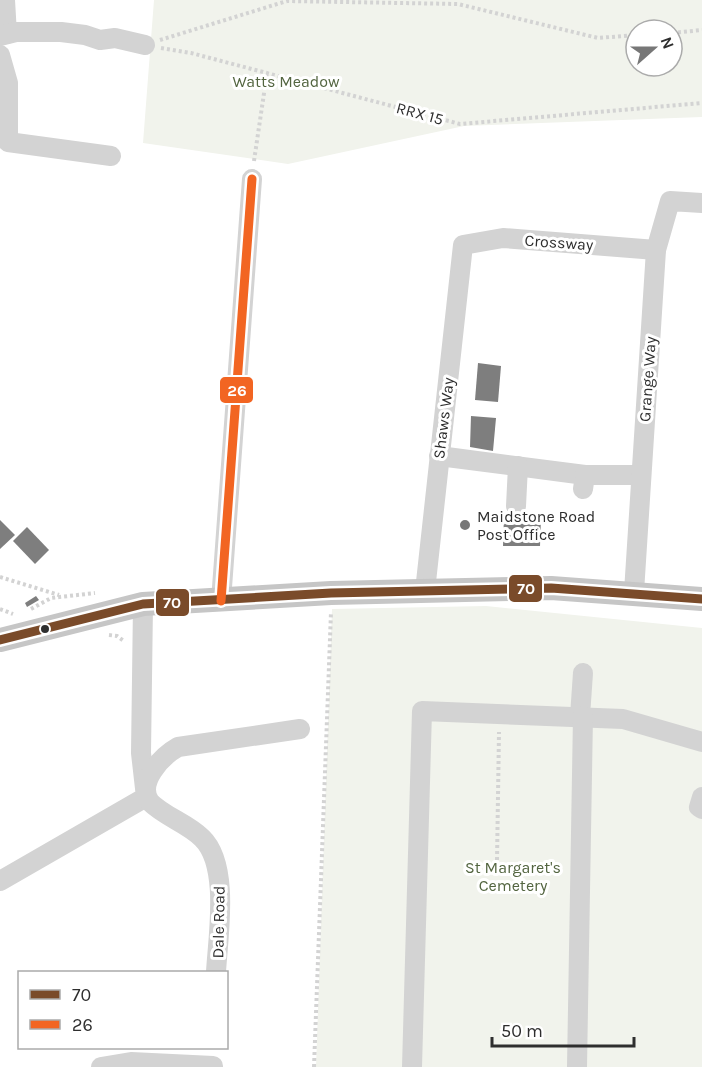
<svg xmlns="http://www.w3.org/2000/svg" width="702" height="1067" font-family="Karla,sans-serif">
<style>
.green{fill:#f1f3ec;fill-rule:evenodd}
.building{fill:#7e7e7e}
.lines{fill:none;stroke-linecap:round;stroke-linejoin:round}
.path{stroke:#d3d3d3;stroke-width:4;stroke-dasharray:3 3;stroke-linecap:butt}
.minor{stroke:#d3d3d3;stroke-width:20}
.major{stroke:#c6c6c6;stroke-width:24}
.bus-1-casing{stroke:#fff;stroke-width:14}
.bus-2-casing{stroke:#fff;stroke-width:14}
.bus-1{stroke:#7a4b2a;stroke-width:9}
.bus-2{stroke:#f26522;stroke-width:9}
.poi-dot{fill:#777;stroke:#fff;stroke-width:2}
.bus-dot{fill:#2e2e2e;stroke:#fff;stroke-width:2}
.labels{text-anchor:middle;stroke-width:6;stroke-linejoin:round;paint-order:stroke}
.park-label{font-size:16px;fill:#536540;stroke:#fff}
.street-label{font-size:16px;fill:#2e2e2e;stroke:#fff}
.poi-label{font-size:16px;fill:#2e2e2e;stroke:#fff;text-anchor:start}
.line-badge{stroke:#fff;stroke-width:2}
.badge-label{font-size:16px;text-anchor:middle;font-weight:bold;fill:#fff}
</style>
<rect width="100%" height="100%" fill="#fff"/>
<g class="green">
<path d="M154,0H702V117L464,126L288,164L143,143ZM636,30H672V66H636Z"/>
<path d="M486,606L702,628V1067H316L332,609Z"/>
</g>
<g class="building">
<path d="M478,363L501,366L498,402L475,400Z"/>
<path d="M471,416L496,418L493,451L470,447Z"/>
<path d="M504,515L541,518L540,546H503Z"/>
<path d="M0,520L15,535L0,549Z"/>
<path d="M27,527L49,550L35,564L13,541Z"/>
<path d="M36,596L39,600L27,607L25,603Z"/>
</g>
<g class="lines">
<g class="path">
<path d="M672,33L702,30"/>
<path d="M160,40L287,1L458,4L598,38L636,35"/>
<path d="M161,48L191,53L460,124L702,103"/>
<path d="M254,161L267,73"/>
<path d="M0,577L59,595"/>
<path d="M0,609L13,614"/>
<path d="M31,609L51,598L95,593"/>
<path d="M109,635L117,636L124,641"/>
<path d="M497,860L499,732"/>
<path d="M314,1067L331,612"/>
</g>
<g class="minor">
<path d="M5,0L7,34"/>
<path d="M0,36L16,32H61L85,35L100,40L115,38L145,45"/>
<path d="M0,55L8,83V142L111,156"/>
<path d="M439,456L585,475L583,489"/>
<path d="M585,475H640"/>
<path d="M516,506L518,466"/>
<path d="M425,591L463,245L503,238L656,250"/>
<path d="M634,592L656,250L670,201L702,203"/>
<path d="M221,601L252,179"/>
<path d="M580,716L583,673"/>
<path d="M702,797L699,807L702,809"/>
<path d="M0,881L146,797L141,753L143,604"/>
<path d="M216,972C218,936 230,865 202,838C187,823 165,817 150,802C136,783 162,756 178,747L300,729"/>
<path d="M101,1067L131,1062L213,1066"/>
<path d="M412,1067L422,711L623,719L702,742"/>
<path d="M577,1067L583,716"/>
</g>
<path class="major" d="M0,640L143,604L331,593L551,588L702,599"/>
<g class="bus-1-casing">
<path id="bus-1" d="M0,640L143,604L331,593L551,588L702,599"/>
</g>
<g class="bus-2-casing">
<path id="bus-2" d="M221,601L252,179"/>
</g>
<use href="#bus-1" class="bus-1"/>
<use href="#bus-2" class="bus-2"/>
</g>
<circle class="poi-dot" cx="465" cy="525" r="6"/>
<circle class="bus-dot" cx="45" cy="629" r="5"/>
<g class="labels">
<g class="park-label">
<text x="286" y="87">Watts Meadow</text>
<text x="513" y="873">St Margaret's<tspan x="513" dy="18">Cemetery</tspan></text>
</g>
<g class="street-label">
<text transform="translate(420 113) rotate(15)" y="6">RRX 15</text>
<text transform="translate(559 242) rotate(4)" y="6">Crossway</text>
<text transform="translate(647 379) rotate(-86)" y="6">Grange Way</text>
<text transform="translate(443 418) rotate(-83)" y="6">Shaws Way</text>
<text transform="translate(218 922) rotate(-89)" y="6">Dale Road</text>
</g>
<g class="poi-label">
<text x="477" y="522">Maidstone Road<tspan x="477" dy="18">Post Office</tspan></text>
</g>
</g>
<g class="line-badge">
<rect x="219" y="376" width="35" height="28" rx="6" fill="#f26522"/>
<rect x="508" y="574" width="35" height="29" rx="6" fill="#7a4b2a"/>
<rect x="155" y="588" width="35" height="29" rx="6" fill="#7a4b2a"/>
</g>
<g class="badge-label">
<text x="237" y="396">26</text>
<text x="526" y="594">70</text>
<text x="172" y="608">70</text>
</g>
<rect x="18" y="971" width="210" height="78" fill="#ffffff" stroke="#ababab" stroke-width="1.5"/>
<rect x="30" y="990" width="30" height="9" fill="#7a4b2a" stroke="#ababab" stroke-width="1.5"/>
<text x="72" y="1001" font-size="18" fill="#2e2e2e">70</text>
<rect x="30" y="1020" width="30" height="9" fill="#f26522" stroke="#ababab" stroke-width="1.5"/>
<text x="72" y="1031" font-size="18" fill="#2e2e2e">26</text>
<g transform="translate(654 48) rotate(69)"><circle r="28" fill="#ffffff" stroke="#ababab" stroke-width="1.5"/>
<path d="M0-4.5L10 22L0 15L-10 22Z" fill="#777777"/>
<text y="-9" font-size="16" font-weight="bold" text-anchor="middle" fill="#2e2e2e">N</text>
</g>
<path d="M492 1037v9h142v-9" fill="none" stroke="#2e2e2e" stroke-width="3"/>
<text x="501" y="1037" font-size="18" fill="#2e2e2e" stroke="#ffffff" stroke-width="4.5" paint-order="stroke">50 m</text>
</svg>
